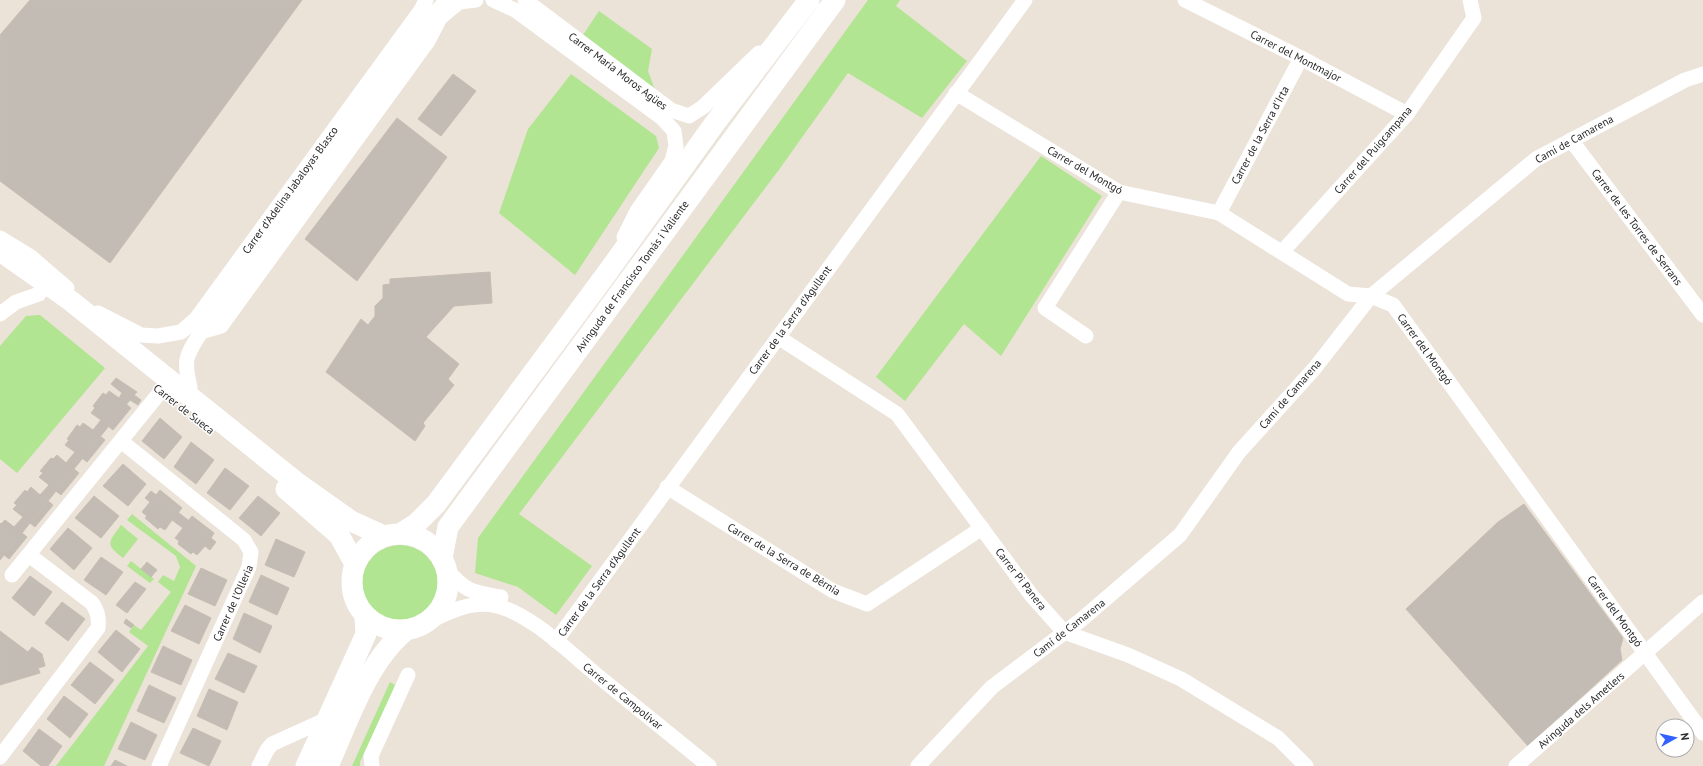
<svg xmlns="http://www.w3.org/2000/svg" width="1703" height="766" font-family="'PT Sans',sans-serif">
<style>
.green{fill:#b2e591}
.building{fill:#c3bcb5;stroke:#c6beb2}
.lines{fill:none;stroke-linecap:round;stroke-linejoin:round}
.street{stroke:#fff;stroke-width:15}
.secondary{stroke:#fff;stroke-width:21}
.labels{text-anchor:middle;stroke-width:3;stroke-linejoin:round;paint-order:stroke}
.street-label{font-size:11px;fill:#282828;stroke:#fff}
</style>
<rect width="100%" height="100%" fill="#ebe2d8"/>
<g class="green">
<path d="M868,0H900L896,6L967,61L922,118L848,73L778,171L519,514L592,566L556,615L518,587L475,573L478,538Z"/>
<path d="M599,11L652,49L648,71L655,90L583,35Z"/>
<path d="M571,74L656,136L659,148L575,275L499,213L528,129Z"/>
<path d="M1041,156L1102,196L1001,356L964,324L905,401L876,377Z"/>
<path d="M40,315L105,368L17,473L0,459V346L26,316Z"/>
<path d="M132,514L196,566L104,766H56L148,646L129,632L134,625L141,630L171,592L158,582L163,575L174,581L180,567L176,556L127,520Z"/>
<path d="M121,525L138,539L123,558C105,544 108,543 121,525Z"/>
<circle cx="400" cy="583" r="38"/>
<path d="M131,561L154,579L150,583L127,566Z"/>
<path d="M390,682L395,685L394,691L360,762V766H352Z"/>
</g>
<g class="building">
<path d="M30,0H302L110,263L0,181V35Z"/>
<path d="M453,74L476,91L441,136L418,119Z"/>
<path d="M397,118L447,157L357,281L305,239Z"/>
<path d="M490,272L492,303L454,306L426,337L459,364L448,379L454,385L423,423L425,426L415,441L326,372L361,319L368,325L375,316V306L383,298V285L390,284V279Z"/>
<path d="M116,378L137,392L134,395L141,400L138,405L130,400L0,560V523L1,524L5,520L14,527L23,517L13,509L17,505L14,503L25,490L27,492L31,487L40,495L49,485L39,477L43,473L40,471L46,464L51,458L53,459L57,455L66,463L75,452L65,445L69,440L67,439L77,425L80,427L83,423L93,430L101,420L91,413L95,408L93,406L103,393L106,395L109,391L119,398L122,393L111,384Z"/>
<path d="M126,404L131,408L113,430L108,426Z"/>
<path d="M160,418L182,437L164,459L142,441Z"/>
<path d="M100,436L105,440L87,462L82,458Z"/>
<path d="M191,442L214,460L196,484L174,467Z"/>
<path d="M123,464L146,484L128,506L103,486Z"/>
<path d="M225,468L249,486L230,510L207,493Z"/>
<path d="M74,469L79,473L61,495L56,491Z"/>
<path d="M160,490L182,508L178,513L156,495Z"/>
<path d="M151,491L216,542L210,550L205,546L197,555L193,552L191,554L178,544L179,541L175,538L183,528L172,520L165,530L160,527L158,529L145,518L147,516L142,512L150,502L145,498Z"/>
<path d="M94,496L119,516L101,538L75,518Z"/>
<path d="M258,496L280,513L261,536L239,518Z"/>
<path d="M48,501L53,505L35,527L30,523Z"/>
<path d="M1524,504L1623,638L1620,649L1622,660L1528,746L1406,609L1498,522Z"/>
<path d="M192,516L214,533L211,538L188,521Z"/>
<path d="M68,528L92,548L74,570L50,549Z"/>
<path d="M22,533L27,537L9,559L4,555Z"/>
<path d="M276,539L305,552L294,577L265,565Z"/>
<path d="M101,557L123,572L106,595L84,580Z"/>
<path d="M147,562L157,570L151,577L141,569Z"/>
<path d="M201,568L227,580L215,606L188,594Z"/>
<path d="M261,575L289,588L277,615L249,602Z"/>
<path d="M30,576L52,592L34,616L12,598Z"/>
<path d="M135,582L146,589L127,613L116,605Z"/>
<path d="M62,602L85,619L68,641L45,623Z"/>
<path d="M185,605L211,618L199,644L171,631Z"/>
<path d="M244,613L272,626L260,653L233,639Z"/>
<path d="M126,619L134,625L131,628L124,623Z"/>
<path d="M116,630L140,649L122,672L98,652Z"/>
<path d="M0,631L28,652L32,647L42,654L45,666L38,668L40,673L0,685Z"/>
<path d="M163,646L192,660L181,685L151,672Z"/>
<path d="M228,653L257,666L244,693L215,679Z"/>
<path d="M90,662L114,680L95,704L71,685Z"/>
<path d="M149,685L176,698L164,723L137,711Z"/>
<path d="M209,689L238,702L227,730L197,716Z"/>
<path d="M64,696L88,714L70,738L47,719Z"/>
<path d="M131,722L157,735L145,760L118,749Z"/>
<path d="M193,728L221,741L209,766L180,753Z"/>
<path d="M39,729L62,746L48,766H41L23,751Z"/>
<path d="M115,760L127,766H111Z"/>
</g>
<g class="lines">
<g class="street">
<path d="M453,0L459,2L476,0"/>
<path d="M493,0L515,10L662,118L674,131L676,146L672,161L637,211L624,237"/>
<path d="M525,0L671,110L689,116L703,107L759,53"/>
<path d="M1185,0L1301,58L1407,114"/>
<path d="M956,93L1119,192L1219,213L1348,294L1371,296L1393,305L1703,733"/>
<path d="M1571,140L1703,315"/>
<path d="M1219,213L1301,58"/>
<path d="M0,238L31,257L67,288"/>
<path d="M1282,252L1407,114L1474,18L1470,0"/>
<path d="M98,313L141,335L158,336L181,332L196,319L421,10L426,0"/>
<path d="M0,314L16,302L39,294"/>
<path d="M201,332L221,326L428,41L440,18L459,2"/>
<path d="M1086,336L1045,308L1119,192"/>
<path d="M778,337L897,414L1032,596L1064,632L1128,655L1181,679L1278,738L1306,766"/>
<path d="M190,387C183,359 186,356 201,332L433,15L447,0"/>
<path d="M121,441L244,540L251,552L249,567L159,766"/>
<path d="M667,487L833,591L867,604L982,528"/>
<path d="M446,569C466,592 472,592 501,597"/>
<path d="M12,575L161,391"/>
<path d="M426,623C447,613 469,601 493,605C528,611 570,653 598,676C635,706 672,736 709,766"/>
<path d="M556,641L1025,0"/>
<path d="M0,757L98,628C99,618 98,612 92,603L29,555"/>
<path d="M259,766L267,750L272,744L327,719"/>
<path d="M372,766L371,756L408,675"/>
<path d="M918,766L992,687L1081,620L1180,535L1239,452L1314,369L1371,296L1536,159L1685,80L1703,74"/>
<path d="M1516,766L1703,602"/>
</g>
<g class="secondary">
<path d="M0,251L71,301L296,482L351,521L384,536"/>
<path d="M286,489L339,535L355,564"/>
<circle cx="400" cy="582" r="48"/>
<path d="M400,534L416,524L436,504L607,273L715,123L809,0"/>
<path d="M442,558L448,527L835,0"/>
<path d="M306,766L366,634L365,618"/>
<path d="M328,766C348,722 367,662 405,631"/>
</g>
</g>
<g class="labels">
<g class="street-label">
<text transform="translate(1296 56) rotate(27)" y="4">Carrer del Montmajor</text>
<text transform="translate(618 71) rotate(37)" y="4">Carrer María Moros Agües</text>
<text transform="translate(1260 135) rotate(-62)" y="4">Carrer de la Serra d'Irta</text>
<text transform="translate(1574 139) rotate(-29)" y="4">Camí de Camarena</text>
<text transform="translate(1373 150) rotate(-49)" y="4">Carrer del Puigcampana</text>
<text transform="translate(1085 170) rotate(30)" y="4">Carrer del Montgó</text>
<text transform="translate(290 190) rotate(-54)" y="4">Carrer d'Adelina Jabaloyas Blasco</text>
<text transform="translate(1637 227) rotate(53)" y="4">Carrer de les Torres de Serrans</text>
<text transform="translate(632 276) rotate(-54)" y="4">Avinguda de Francisco Tomás i Valiente</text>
<text transform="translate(790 320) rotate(-54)" y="4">Carrer de la Serra d'Agullent</text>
<text transform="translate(1425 349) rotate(54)" y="4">Carrer del Montgó</text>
<text transform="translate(1290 394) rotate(-49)" y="4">Camí de Camarena</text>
<text transform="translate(184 409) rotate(38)" y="4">Carrer de Sueca</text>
<text transform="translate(784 559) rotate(31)" y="4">Carrer de la Serra de Bèrnia</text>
<text transform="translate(1021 579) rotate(52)" y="4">Carrer Pi Panera</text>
<text transform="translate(599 582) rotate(-54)" y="4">Carrer de la Serra d'Agullent</text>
<text transform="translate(233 603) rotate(-66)" y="4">Carrer de l'Olleria</text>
<text transform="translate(1615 611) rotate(54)" y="4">Carrer del Montgó</text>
<text transform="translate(1069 628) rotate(-38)" y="4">Camí de Camarena</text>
<text transform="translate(623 696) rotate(39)" y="4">Carrer de Campolivar</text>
<text transform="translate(1581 710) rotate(-41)" y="4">Avinguda dels Ametlers</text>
</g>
</g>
<g transform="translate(1675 738) rotate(82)"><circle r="19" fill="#ffffff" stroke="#a9a9a9"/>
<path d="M0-3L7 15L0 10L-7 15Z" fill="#3161ff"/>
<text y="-6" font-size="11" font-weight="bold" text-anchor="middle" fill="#282828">N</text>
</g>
</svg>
